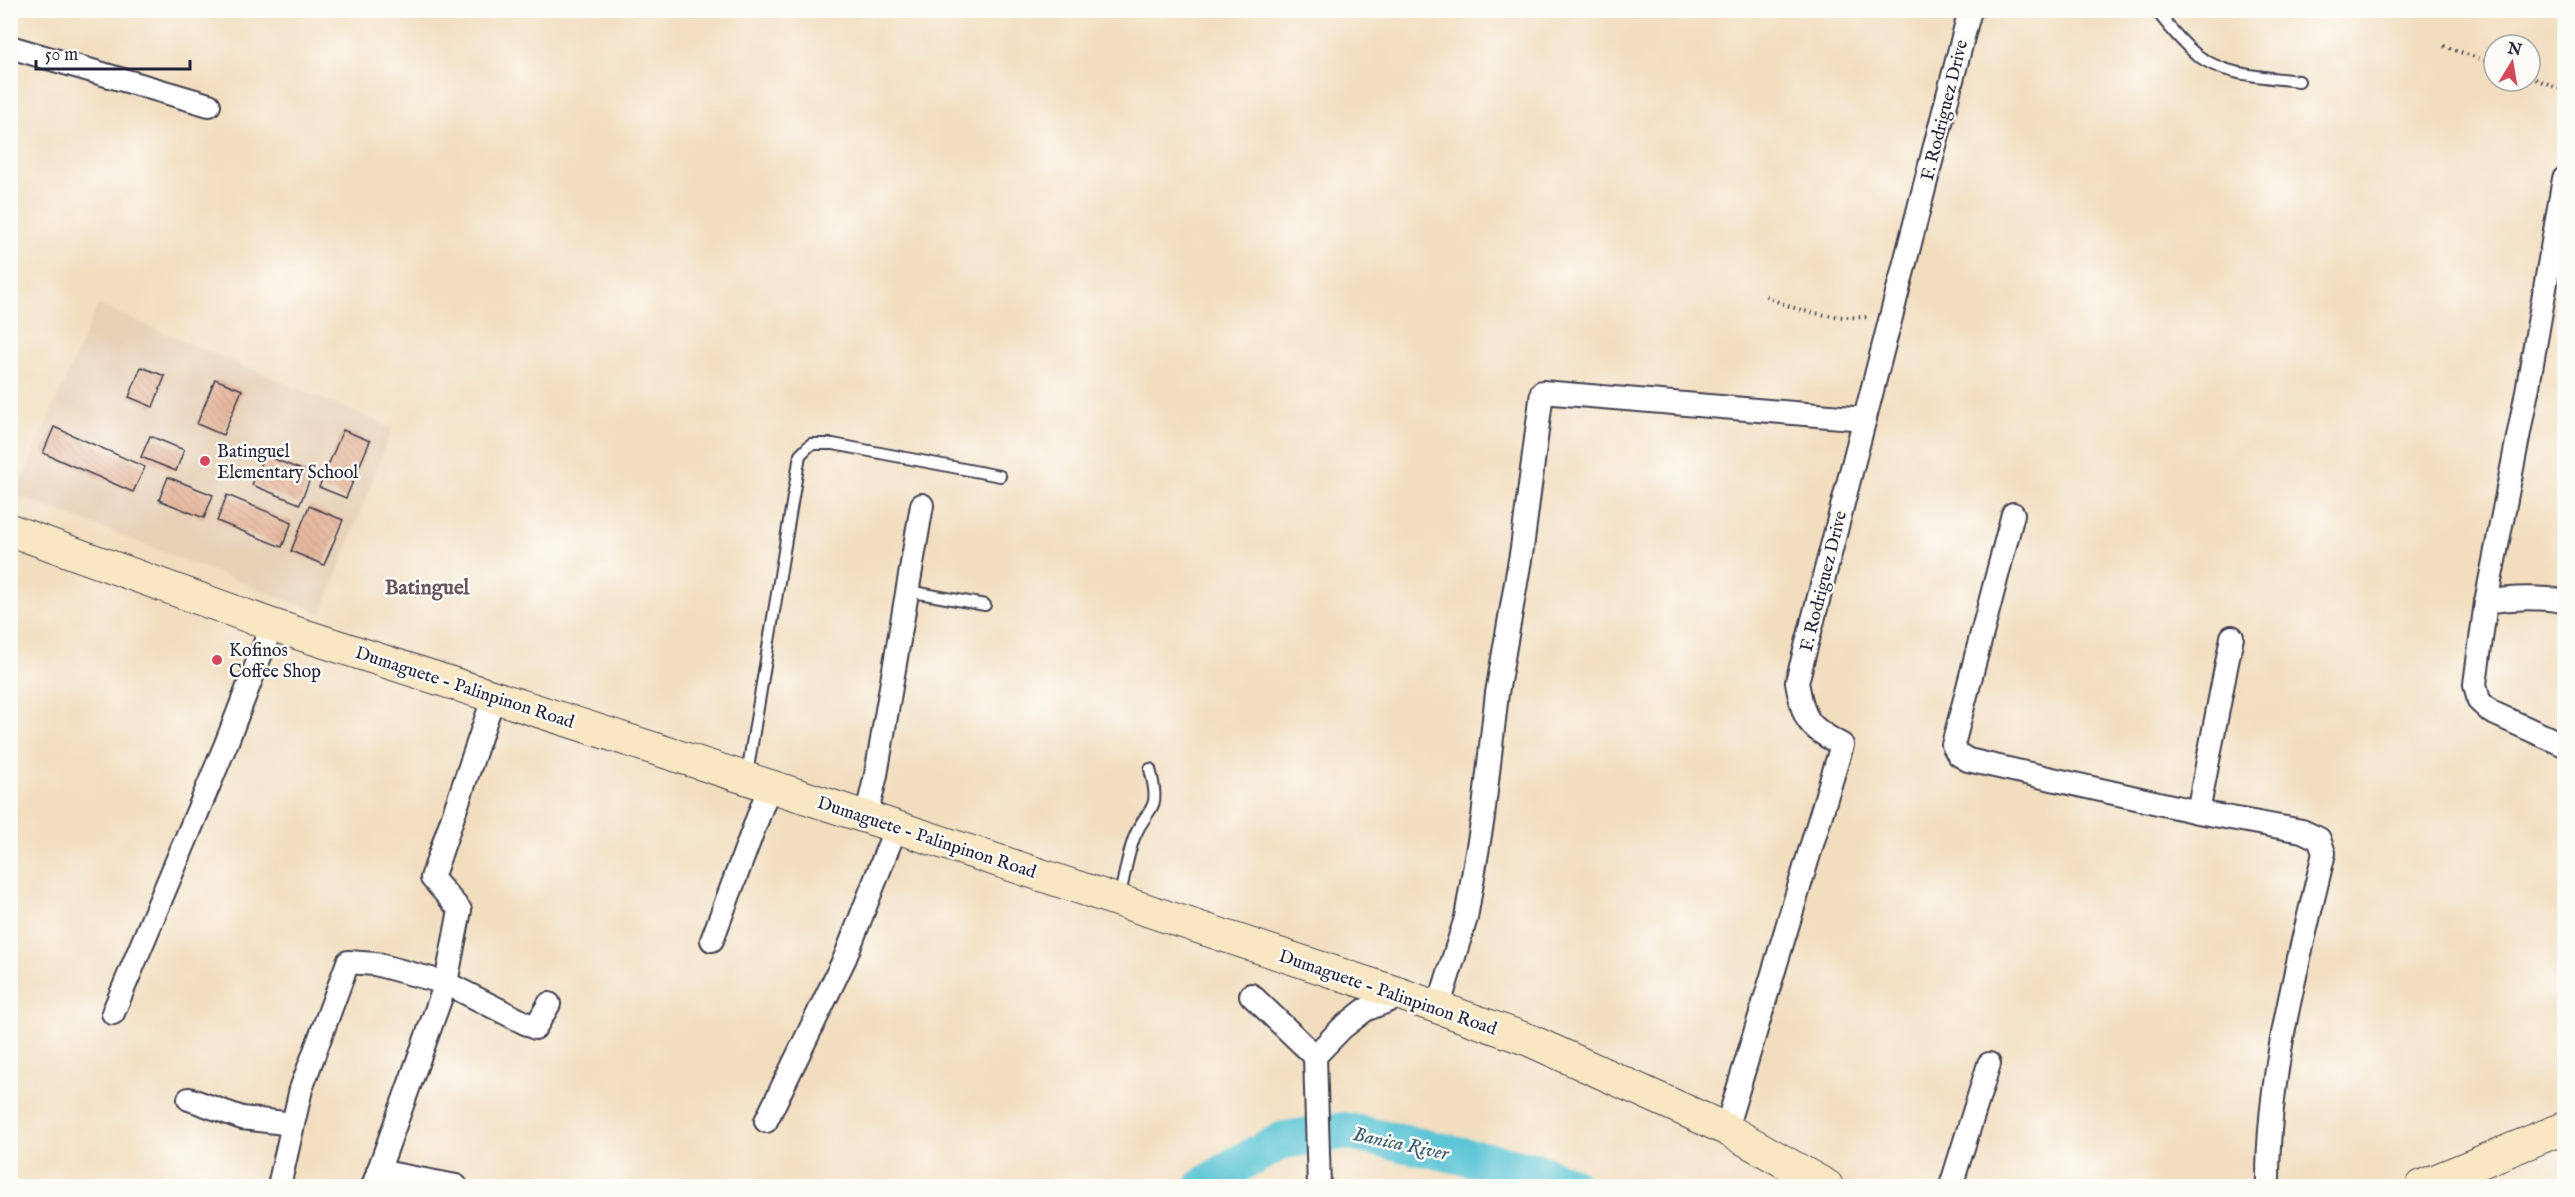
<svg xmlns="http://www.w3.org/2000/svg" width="2575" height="1197" font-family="'IM FELL English',serif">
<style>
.built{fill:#e6d0b6}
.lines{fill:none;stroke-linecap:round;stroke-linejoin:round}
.river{stroke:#5bc5d6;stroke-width:38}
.building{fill:url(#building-back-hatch)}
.service-casing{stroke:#413e4f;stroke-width:14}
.minor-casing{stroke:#413e4f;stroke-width:26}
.secondary-casing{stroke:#413e4f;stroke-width:34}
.path{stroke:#413e4f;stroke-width:4;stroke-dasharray:1.5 4.5;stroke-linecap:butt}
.service{stroke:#fff;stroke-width:10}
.minor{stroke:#fff;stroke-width:22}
.secondary{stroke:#f9e7c3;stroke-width:32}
.poi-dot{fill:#d1495b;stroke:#fdfcf7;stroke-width:2}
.labels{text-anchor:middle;stroke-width:5;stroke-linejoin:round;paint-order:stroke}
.street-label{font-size:18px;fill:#22223b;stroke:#fdfcf7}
.poi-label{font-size:18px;fill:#22223b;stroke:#fdfcf7;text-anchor:start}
.water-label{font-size:20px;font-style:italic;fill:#365b71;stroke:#fdfcf7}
.quarter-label{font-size:21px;font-weight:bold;fill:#67565d;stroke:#fdfcf7}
</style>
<defs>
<pattern id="building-back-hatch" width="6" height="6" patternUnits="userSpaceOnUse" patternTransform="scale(1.5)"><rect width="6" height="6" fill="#e7b79c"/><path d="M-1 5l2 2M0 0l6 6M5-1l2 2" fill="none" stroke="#c69d87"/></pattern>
</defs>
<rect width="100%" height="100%" fill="#fdfcf7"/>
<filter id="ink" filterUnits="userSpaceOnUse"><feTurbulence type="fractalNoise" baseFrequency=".0167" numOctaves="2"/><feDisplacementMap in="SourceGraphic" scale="12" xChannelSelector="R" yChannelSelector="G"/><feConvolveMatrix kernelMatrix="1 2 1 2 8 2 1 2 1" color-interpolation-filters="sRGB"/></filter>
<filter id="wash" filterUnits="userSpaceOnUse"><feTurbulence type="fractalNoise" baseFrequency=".008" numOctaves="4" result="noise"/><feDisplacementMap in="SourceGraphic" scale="24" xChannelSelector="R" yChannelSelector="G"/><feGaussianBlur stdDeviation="1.35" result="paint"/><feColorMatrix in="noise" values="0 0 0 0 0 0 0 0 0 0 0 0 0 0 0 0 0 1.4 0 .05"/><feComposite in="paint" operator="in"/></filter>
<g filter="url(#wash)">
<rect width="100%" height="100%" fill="#f2debf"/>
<path class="built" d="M98,305L392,428L322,614L15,494Z"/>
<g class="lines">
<path class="river" d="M1204,1186L1240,1163L1284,1140L1344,1131L1535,1171L1571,1186"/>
</g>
<g id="blocks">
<g class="building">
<path d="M141,367L165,376L153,407L129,397Z"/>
<path d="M215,379L242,390L223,435L197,424Z"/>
<path d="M54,427L145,467L133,492L43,453Z"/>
<path d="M343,430L370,441L346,498L319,487Z"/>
<path d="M150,436L184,450L176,471L141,457Z"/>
<path d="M264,455L312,474L300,504L252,485Z"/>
<path d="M168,477L213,495L204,518L159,500Z"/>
<path d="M227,495L292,522L282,547L217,521Z"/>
<path d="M309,506L343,520L324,565L291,551Z"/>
</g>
</g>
</g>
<g filter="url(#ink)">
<use href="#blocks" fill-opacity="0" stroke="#413e4f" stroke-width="1.5"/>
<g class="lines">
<g class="service-casing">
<g id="service">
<path d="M2156,10C2169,27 2181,42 2197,55C2224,76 2266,77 2299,81"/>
<path d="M908,591L985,605"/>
<path d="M747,774L800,455L811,444H833L1000,476"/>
<path d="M1119,898C1124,879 1127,857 1134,838C1148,803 1162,815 1150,769"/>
</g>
</g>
<g class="minor-casing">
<g id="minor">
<path d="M10,47L209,105"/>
<path d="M2564,179L2528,386L2486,602L2475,684L2479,701L2491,712L2564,745"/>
<path d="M2013,514L1953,745L1958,754L1968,760L2198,812L2302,831L2319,839L2324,853C2298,963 2267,1073 2268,1186"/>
<path d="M2486,602C2514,597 2537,597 2564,601"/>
<path d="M2198,812L2232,637"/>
<path d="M866,817L876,775L922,505"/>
<path d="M712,940L770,785"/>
<path d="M1251,995L1315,1056L1319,1186"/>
<path d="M1438,1008L1466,918L1483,817L1497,693L1522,548L1542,392L1865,419"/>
<path d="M113,1013L226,744L272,625"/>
<path d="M1315,1056L1342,1028L1365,1010L1403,995"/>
<path d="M189,1099L242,1118L293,1124"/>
<path d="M766,1121L845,958L896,827"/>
<path d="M1726,1129L1842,745C1807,726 1804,721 1797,682L1970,10"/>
<path d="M378,1171L456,1186"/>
<path d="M279,1186L301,1089L348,962L375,964L446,983L535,1028L549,1004"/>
<path d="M373,1186L446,983L460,910L432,878L494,696"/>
<path d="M1951,1186L1989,1064"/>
</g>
</g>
<g class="secondary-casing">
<g id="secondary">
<path d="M10,530L272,625L866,817L1403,995L1529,1040L1726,1129L1827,1186"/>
<path d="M2422,1186L2564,1128"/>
</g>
</g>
<g class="path">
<path d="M2444,46L2494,64"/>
<path d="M2530,77L2564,90"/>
<path d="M1766,296C1795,312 1836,319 1869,317"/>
</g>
<use href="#service" class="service"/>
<use href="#minor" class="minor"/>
<use href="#secondary" class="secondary"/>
</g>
</g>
<g class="poi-dot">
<circle cx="205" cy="461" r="6"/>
<circle cx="217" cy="660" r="6"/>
</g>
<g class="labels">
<g class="street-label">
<text transform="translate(1944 110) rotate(-76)" y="6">F. Rodriguez Drive</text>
<text transform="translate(1823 581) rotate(-76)" y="6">F. Rodriguez Drive</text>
<text transform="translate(465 687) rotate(18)" y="6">Dumaguete - Palinpinon Road</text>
<text transform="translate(927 837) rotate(18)" y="6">Dumaguete - Palinpinon Road</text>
<text transform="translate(1388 992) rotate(19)" y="6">Dumaguete - Palinpinon Road</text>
</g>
<g class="poi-label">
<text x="217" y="457">Batinguel<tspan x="217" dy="21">Elementary School</tspan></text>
<text x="229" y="656">Kofinos<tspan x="229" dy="21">Coffee Shop</tspan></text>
</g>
<g class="water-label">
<text transform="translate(1401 1143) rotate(12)" y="7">Banica River</text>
</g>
<g class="quarter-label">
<text x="427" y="594">Batinguel</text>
</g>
</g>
<rect width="2575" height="1197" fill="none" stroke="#fdfcf7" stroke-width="36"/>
<g transform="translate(2512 63) rotate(11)"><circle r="28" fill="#fdfcf7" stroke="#a5a5ac" stroke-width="1.5"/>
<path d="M0-4.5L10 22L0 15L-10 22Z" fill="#d1495b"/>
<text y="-9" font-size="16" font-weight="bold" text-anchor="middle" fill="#22223b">N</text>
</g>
<path d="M36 60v9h154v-9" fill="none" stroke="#22223b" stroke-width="3"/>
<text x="45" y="60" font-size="18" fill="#22223b" stroke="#fdfcf7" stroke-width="4.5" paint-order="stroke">50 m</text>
</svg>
